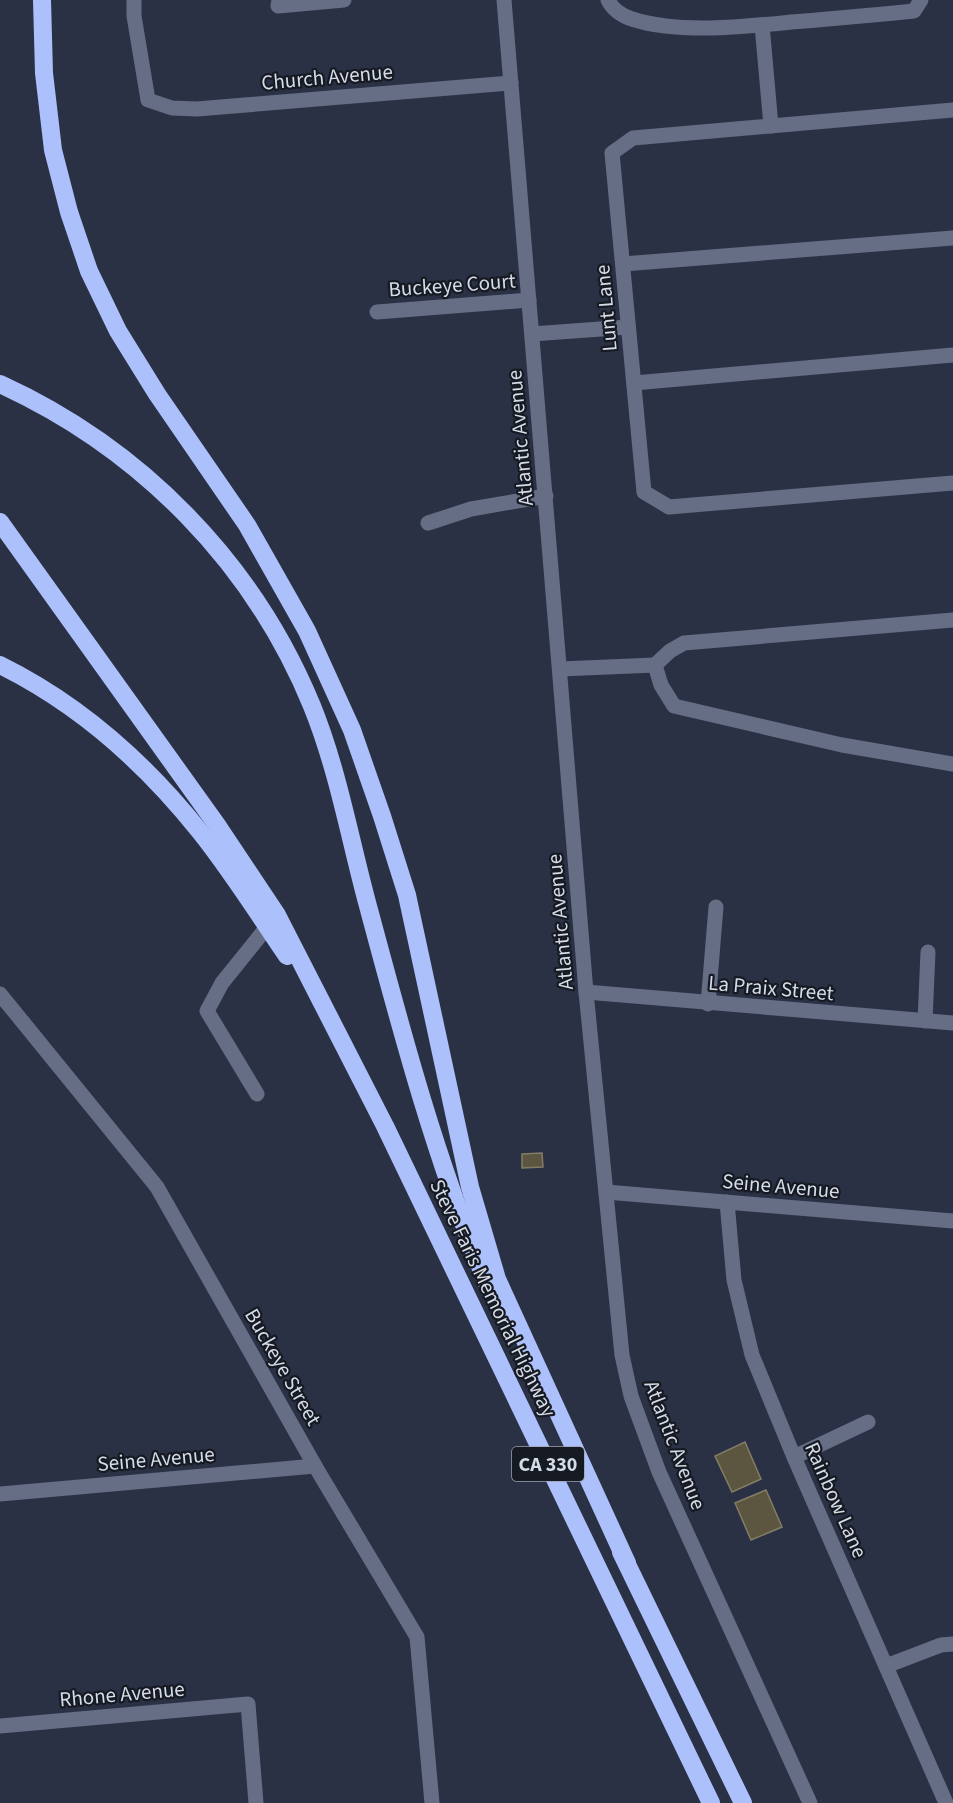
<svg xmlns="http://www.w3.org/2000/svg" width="953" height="1803" font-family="'Source Sans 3',sans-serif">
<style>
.building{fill:#5c553f;stroke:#837d65;stroke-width:1.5}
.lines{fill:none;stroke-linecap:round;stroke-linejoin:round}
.minor{stroke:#666e86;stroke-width:15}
.highway{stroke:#acc0fb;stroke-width:18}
.labels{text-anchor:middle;stroke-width:4.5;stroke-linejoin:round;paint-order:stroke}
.shield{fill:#161a22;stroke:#9ca1ad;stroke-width:1.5}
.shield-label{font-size:20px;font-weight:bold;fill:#d6dbe8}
.street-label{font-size:21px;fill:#d6dbe8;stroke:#161a22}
</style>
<rect width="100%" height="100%" fill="#2b3145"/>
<g class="building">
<path d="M542,1153L543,1167L522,1168V1154Z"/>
<path d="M745,1442L761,1479L732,1492L715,1456Z"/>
<path d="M766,1490L782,1527L751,1540L735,1503Z"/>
</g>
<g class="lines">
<g class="minor">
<path d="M134,0V16L148,100L172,108L197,109L511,83"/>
<path d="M279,0L278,6L344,0"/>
<path d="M504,0L586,992L622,1355L631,1396L659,1472L810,1803"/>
<path d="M608,0C612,9 622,16 632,19C678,34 743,27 791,22C832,19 873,15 914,11L921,0"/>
<path d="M762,25L771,126"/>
<path d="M953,110L633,138L612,153L644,492L669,507L953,483"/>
<path d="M623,264L953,238"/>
<path d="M377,312L529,300"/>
<path d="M532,334L628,327"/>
<path d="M634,383L953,355"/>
<path d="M428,523L471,509L546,496"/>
<path d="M953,620L684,643L670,651L655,665L661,685L674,706L842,745L953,764"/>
<path d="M560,669L655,665"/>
<path d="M586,992L953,1023"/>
<path d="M0,994L157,1187L315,1466L417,1637L432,1803"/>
<path d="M708,1004L716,907"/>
<path d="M925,1021L928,952"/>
<path d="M257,1094L207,1011L222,983L267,927L276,921"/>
<path d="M606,1192L953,1221"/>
<path d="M727,1202L734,1280L752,1355L794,1457L946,1803"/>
<path d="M794,1457L868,1422"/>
<path d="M0,1494L315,1466"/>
<path d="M886,1666L941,1645L953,1644"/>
<path d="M0,1726L248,1704L256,1803"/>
</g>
<g class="highway">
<path d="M42,0L44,73L53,150L69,212L89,271L118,331L157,394L247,525L307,631L352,730L382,816L407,895L470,1187L497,1279L627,1563"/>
<path d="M0,384C140,448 253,562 312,706C338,770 350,840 368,906C402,1033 436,1161 487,1283"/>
<path d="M0,522L217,825L277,915L385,1126L711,1803"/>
<path d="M0,665C79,704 147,765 201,833C232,872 259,915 287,956"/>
<path d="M621,1552L743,1803"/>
</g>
</g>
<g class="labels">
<rect class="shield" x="512" y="1447" width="72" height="34" rx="4.5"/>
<g class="shield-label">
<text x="548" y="1471">CA 330</text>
</g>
<g class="street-label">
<text transform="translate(327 77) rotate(-5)" y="7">Church Avenue</text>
<text transform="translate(452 285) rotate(-4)" y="7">Buckeye Court</text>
<text transform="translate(606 308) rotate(-95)" y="7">Lunt Lane</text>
<text transform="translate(520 438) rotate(-95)" y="7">Atlantic Avenue</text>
<text transform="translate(560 922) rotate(-95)" y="7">Atlantic Avenue</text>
<text transform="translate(771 988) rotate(5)" y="7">La Praix Street</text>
<text transform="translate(781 1186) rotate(5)" y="7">Seine Avenue</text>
<text transform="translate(493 1298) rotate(64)" y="7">Steve Faris Memorial Highway</text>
<text transform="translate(283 1367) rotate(60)" y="7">Buckeye Street</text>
<text transform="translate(675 1445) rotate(69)" y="7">Atlantic Avenue</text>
<text transform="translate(156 1459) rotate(-5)" y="7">Seine Avenue</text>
<text transform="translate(836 1500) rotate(66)" y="7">Rainbow Lane</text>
<text transform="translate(122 1694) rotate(-5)" y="7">Rhone Avenue</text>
</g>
</g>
</svg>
